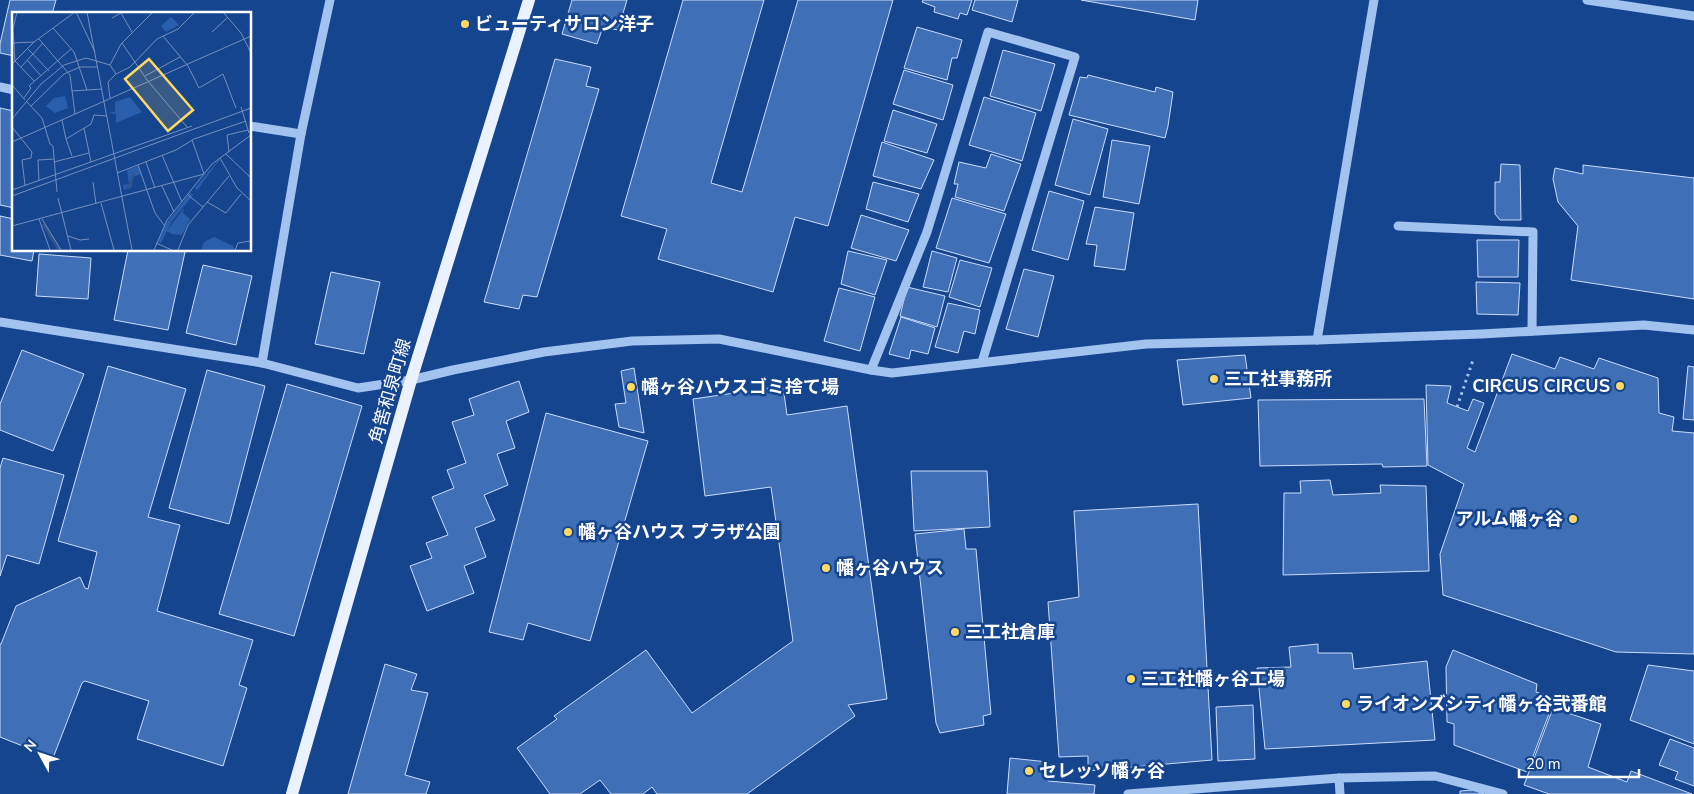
<svg xmlns="http://www.w3.org/2000/svg" width="1694" height="794" font-family="'Nunito Sans','Noto Sans JP',sans-serif">
<style>
.building{fill:#3f6fb7;stroke:#c9ddfb}
.lines{fill:none;stroke-linecap:round;stroke-linejoin:round}
.path{stroke:#a2c2f0;stroke-width:3;stroke-dasharray:2.5 4;stroke-linecap:butt}
.minor{stroke:#a2c2f0;stroke-width:9}
.major{stroke:#ebf2ff;stroke-width:12}
.poi-dot{fill:#ffd961;stroke:#16458f;stroke-width:2}
.labels{text-anchor:middle;stroke-width:5;stroke-linejoin:round;paint-order:stroke}
.poi-label{font-size:18px;font-weight:bold;fill:#fff;stroke:#16458f;text-anchor:start}
.street-label{font-size:18px;fill:#fff;stroke:#16458f}
.inset-river{fill:none;stroke:#31548b;stroke-width:2.5}
.inset-road{fill:none;stroke:#738fbc;stroke-width:1}
.view{fill:#ffd961;fill-opacity:0.15;stroke:#ffd961;stroke-width:2.5}
.inset-edge{fill:none;stroke:#fff;stroke-width:2.5}
</style>
<rect width="100%" height="100%" fill="#16458f"/>
<g class="building">
<path d="M10,0H56L52,14H14V56L0,53V44Z"/>
<path d="M572,0H627L618,30L603,27L597,44L562,34Z"/>
<path d="M683,0H764L711,183L742,192L798,0H893L828,226L795,217L773,292L658,259L667,229L621,216Z"/>
<path d="M923,0H972L967,15L960,13L958,19L934,12L935,7L922,2Z"/>
<path d="M975,0H1018L1012,22L972,10Z"/>
<path d="M1081,0H1198L1195,20Z"/>
<path d="M917,27L962,40L957,58H952L947,80L904,68Z"/>
<path d="M1003,50L1055,64L1041,111L990,96Z"/>
<path d="M555,59L591,67L586,86L599,89L537,297L523,295L519,309L484,302Z"/>
<path d="M904,70L953,85L943,120L893,104Z"/>
<path d="M1088,75L1155,92L1156,87L1173,92L1168,126L1165,138L1069,115L1080,77L1087,78Z"/>
<path d="M984,97L1036,113L1022,161L969,145Z"/>
<path d="M0,108L14,111V208L0,205Z"/>
<path d="M893,110L937,124L927,153L884,141Z"/>
<path d="M1073,119L1108,129L1090,195L1055,185Z"/>
<path d="M1112,140L1150,146L1139,204L1103,197Z"/>
<path d="M882,142L934,160L921,189L873,176Z"/>
<path d="M991,154L1021,164L1004,211L955,197L958,184H954L959,162L986,168Z"/>
<path d="M1501,164L1520,165L1521,220H1500L1495,214V182H1500Z"/>
<path d="M1583,165L1694,178V299L1571,280L1578,226L1558,202L1553,179L1555,168L1583,174Z"/>
<path d="M873,182L919,194L908,222L866,209Z"/>
<path d="M1049,191L1084,201L1068,260L1032,250Z"/>
<path d="M952,198L1006,214L989,263L936,248Z"/>
<path d="M1095,207L1134,213L1125,270L1094,266L1097,245L1086,244Z"/>
<path d="M861,215L909,230L896,261L851,248Z"/>
<path d="M0,216L14,219V250H34L32,261L0,255Z"/>
<path d="M1477,240H1519L1518,277H1478Z"/>
<path d="M128,250H177L185,252L168,330L114,320Z"/>
<path d="M848,251L887,260L875,295L841,284Z"/>
<path d="M932,251L957,258L948,292L923,287Z"/>
<path d="M39,254L91,258L88,299L36,296Z"/>
<path d="M960,260L992,268L980,307L949,297Z"/>
<path d="M203,265L252,276L236,345L186,333Z"/>
<path d="M1024,269L1054,276L1038,337L1006,329Z"/>
<path d="M331,272L380,282L364,354L315,344Z"/>
<path d="M1476,282L1520,283L1518,315L1477,314Z"/>
<path d="M907,287L945,296L937,327L900,316Z"/>
<path d="M839,288L875,297L860,351L824,341Z"/>
<path d="M948,303L980,310L975,334L964,331L958,353L935,347Z"/>
<path d="M901,317L935,328L928,354L911,350L909,359L889,354Z"/>
<path d="M22,350L84,374L53,451L0,430V404Z"/>
<path d="M1512,354L1555,369L1560,357L1594,369L1599,358L1658,378L1659,413L1674,417L1672,431L1694,433V654L1616,652L1443,595L1440,554L1464,484L1428,465L1426,385L1451,386L1447,403L1468,411L1473,399L1484,403L1467,448L1475,452Z"/>
<path d="M1245,355L1251,398L1183,405L1177,360Z"/>
<path d="M108,366L186,389L148,517L180,525L157,611L253,640L239,685L247,688L223,766L137,739L149,701L85,681L82,683L53,758L0,737V644H1L16,606L80,577L85,588L88,589L97,552L58,541Z"/>
<path d="M1688,366L1694,367V420L1683,419Z"/>
<path d="M634,368L644,433L619,427L615,404L626,403L621,371Z"/>
<path d="M207,370L265,386L229,524L169,508Z"/>
<path d="M519,381L529,412L506,421L515,448L497,454L508,485L484,495L495,520L475,528L486,557L464,566L474,593L427,611L410,566L432,558L426,543L448,535L432,497L454,488L447,470L466,463L452,422L474,415L469,399Z"/>
<path d="M287,384L362,406L294,636L219,614Z"/>
<path d="M783,386L787,415L847,406L887,699L848,705L855,716L747,794H657L652,787L643,794H611L600,780L580,794H550L517,748L557,719L554,716L646,650L692,713L793,641L771,487L705,496L693,399Z"/>
<path d="M1424,399L1427,466L1383,467L1382,464L1260,466L1258,400Z"/>
<path d="M546,413L648,441L590,641L528,623L523,640L489,632Z"/>
<path d="M3,458L64,475L39,564L7,555L0,576V468Z"/>
<path d="M911,471H987L990,527L914,531Z"/>
<path d="M1330,480L1333,495L1381,493L1380,485L1426,486L1429,571L1283,575L1284,493H1301L1300,481Z"/>
<path d="M1198,504L1212,760L1088,771V756L1059,757L1048,602L1079,597L1074,511Z"/>
<path d="M964,529L966,549H976L991,714L983,716L984,725L940,733L936,723L915,534Z"/>
<path d="M1318,644V653H1352L1354,669L1427,661L1435,740L1265,749L1257,668L1291,667L1289,647Z"/>
<path d="M1453,650L1537,684L1536,692L1555,698L1527,772L1454,745V724L1447,722L1446,667Z"/>
<path d="M385,664L417,674L411,690L428,693L405,775L430,782L426,794H348Z"/>
<path d="M1648,665L1694,671V744L1630,720Z"/>
<path d="M1253,705L1255,759L1218,761L1216,707Z"/>
<path d="M1553,708L1601,724L1588,767L1627,782L1631,771L1692,794H1549L1524,785Z"/>
<path d="M1670,739L1694,748V786L1675,779L1678,772L1659,765Z"/>
<path d="M1010,758L1048,762V781L1095,785L1094,794H1007Z"/>
<path d="M1473,790L1484,794H1460V791Z"/>
</g>
<g class="lines">
<path class="path" d="M1457,407L1473,360"/>
<g class="minor">
<path d="M1587,0L1694,16"/>
<path d="M0,87L14,90"/>
<path d="M250,126L301,134"/>
<path d="M1398,226L1533,232L1532,331"/>
<path d="M0,322L262,363L358,388L411,380L453,370L544,352L632,341L719,339L871,370L892,373L1146,344L1317,340L1481,334L1644,325L1694,330"/>
<path d="M1317,340L1374,0"/>
<path d="M262,363L301,134L330,0"/>
<path d="M871,370L927,232L988,32L1075,57L982,362"/>
<path d="M1339,778L1340,794"/>
<path d="M1128,794L1339,778L1435,776L1503,794"/>
</g>
<path class="major" d="M292,794L411,380L529,0"/>
</g>
<g class="poi-dot">
<circle cx="465" cy="24" r="5"/>
<circle cx="1214" cy="379" r="5"/>
<circle cx="1620" cy="386" r="5"/>
<circle cx="631" cy="387" r="5"/>
<circle cx="1573" cy="519" r="5"/>
<circle cx="568" cy="532" r="5"/>
<circle cx="826" cy="568" r="5"/>
<circle cx="955" cy="632" r="5"/>
<circle cx="1131" cy="679" r="5"/>
<circle cx="1346" cy="704" r="5"/>
<circle cx="1029" cy="771" r="5"/>
</g>
<g class="labels">
<g class="poi-label">
<text x="475" y="30">ビューティサロン洋子</text>
<text x="1224" y="385">三工社事務所</text>
<text x="1610" y="392" text-anchor="end">CIRCUS CIRCUS</text>
<text x="641" y="393">幡ヶ谷ハウスゴミ捨て場</text>
<text x="1563" y="525" text-anchor="end">アルム幡ヶ谷</text>
<text x="578" y="538">幡ヶ谷ハウス プラザ公園</text>
<text x="836" y="574">幡ヶ谷ハウス</text>
<text x="965" y="638">三工社倉庫</text>
<text x="1141" y="685">三工社幡ヶ谷工場</text>
<text x="1356" y="710">ライオンズシティ幡ヶ谷弐番館</text>
<text x="1039" y="777">セレッソ幡ヶ谷</text>
</g>
<g class="street-label">
<text transform="translate(390 391) rotate(-74)" y="6">角筈和泉町線</text>
</g>
</g>
<g transform="translate(12 12)">
<rect width="239" height="239" fill="#16458f"/>
<path d="M159,5L167,13L154,20L149,14ZM53,84L56,96L43,101L34,94L42,86ZM118,85L130,100L104,111V102L96,101L103,100V90ZM207,147L208,149L204,152L187,176L160,209L149,231L146,230L152,214L178,181L181,183L185,178L183,176ZM126,154L129,162L121,165L119,176L112,178L111,173L117,172L115,158ZM172,196L171,201L178,207L170,223L160,222L155,219ZM202,225L221,234L222,238H189L192,230Z" fill="#295ead"/>
<path class="inset-river" d="M113,176L118,174L122,161M31,212L47,238"/>
<path class="inset-road" d="M5,0L1,17L3,49L22,69M64,0L83,40M75,0L120,238M211,0L229,21L239,41M100,6L109,1L120,20M41,16L62,40L75,78M200,20L215,6M151,24L176,54L187,76L211,62L224,96M27,27L58,63L63,102M0,31L22,30M110,31L135,68L175,115M16,37L37,59M15,48L29,64M0,52L22,30L63,0M98,53L109,32L141,0M9,55L31,31M133,64L168,45M0,73L13,88M60,79L90,77M12,86L19,76L17,74L59,37M98,86L96,70L104,62L118,55L145,27L166,17L183,0M15,90L30,106L38,132L41,134L45,180M19,94L52,62L68,55H85M229,95L237,121M0,107L29,72L52,53L74,46L98,53L104,62M50,108L54,127M0,115L20,140L19,146L10,148L13,173M72,116L79,150M0,130L239,24M217,140L215,123L236,118M214,142L239,166M150,143L170,190M60,144L54,127L79,112L82,103L95,104M208,146L225,176L239,189M42,150L77,141M134,150L143,176M126,153L143,201L152,213M105,161L164,138L182,127L234,109M27,169L26,148L42,147M81,170L84,192M150,174L162,200M0,178L180,114M176,183L191,195M0,184L239,96M46,186L50,202M195,190L214,201L229,182M89,191L102,238M50,202L59,238M27,207L38,238M30,207L49,238M0,214L192,162L180,128M56,224L68,228L77,227M144,231L160,238M142,238L155,208L200,152L239,123M166,238L176,213L217,164M223,238L226,231L238,229M239,238V216"/>
<path class="view" d="M137,47L181,98L156,119L113,67Z"/>
<rect width="239" height="239" class="inset-edge"/>
</g>
<g transform="translate(40 754) rotate(310)" stroke="#16458f" stroke-width="4" paint-order="stroke">
<path d="M0-4L9 19L0 12L-9 19Z" fill="#ffffff"/>
<text y="-8" font-size="14" font-weight="bold" text-anchor="middle" fill="#ffffff">N</text>
</g>
<path d="M1519 769v8h120v-8" fill="none" stroke="#ffffff" stroke-width="2.5"/>
<text x="1526" y="769" font-size="15" fill="#ffffff" stroke="#16458f" stroke-width="4" paint-order="stroke">20 m</text>
</svg>
